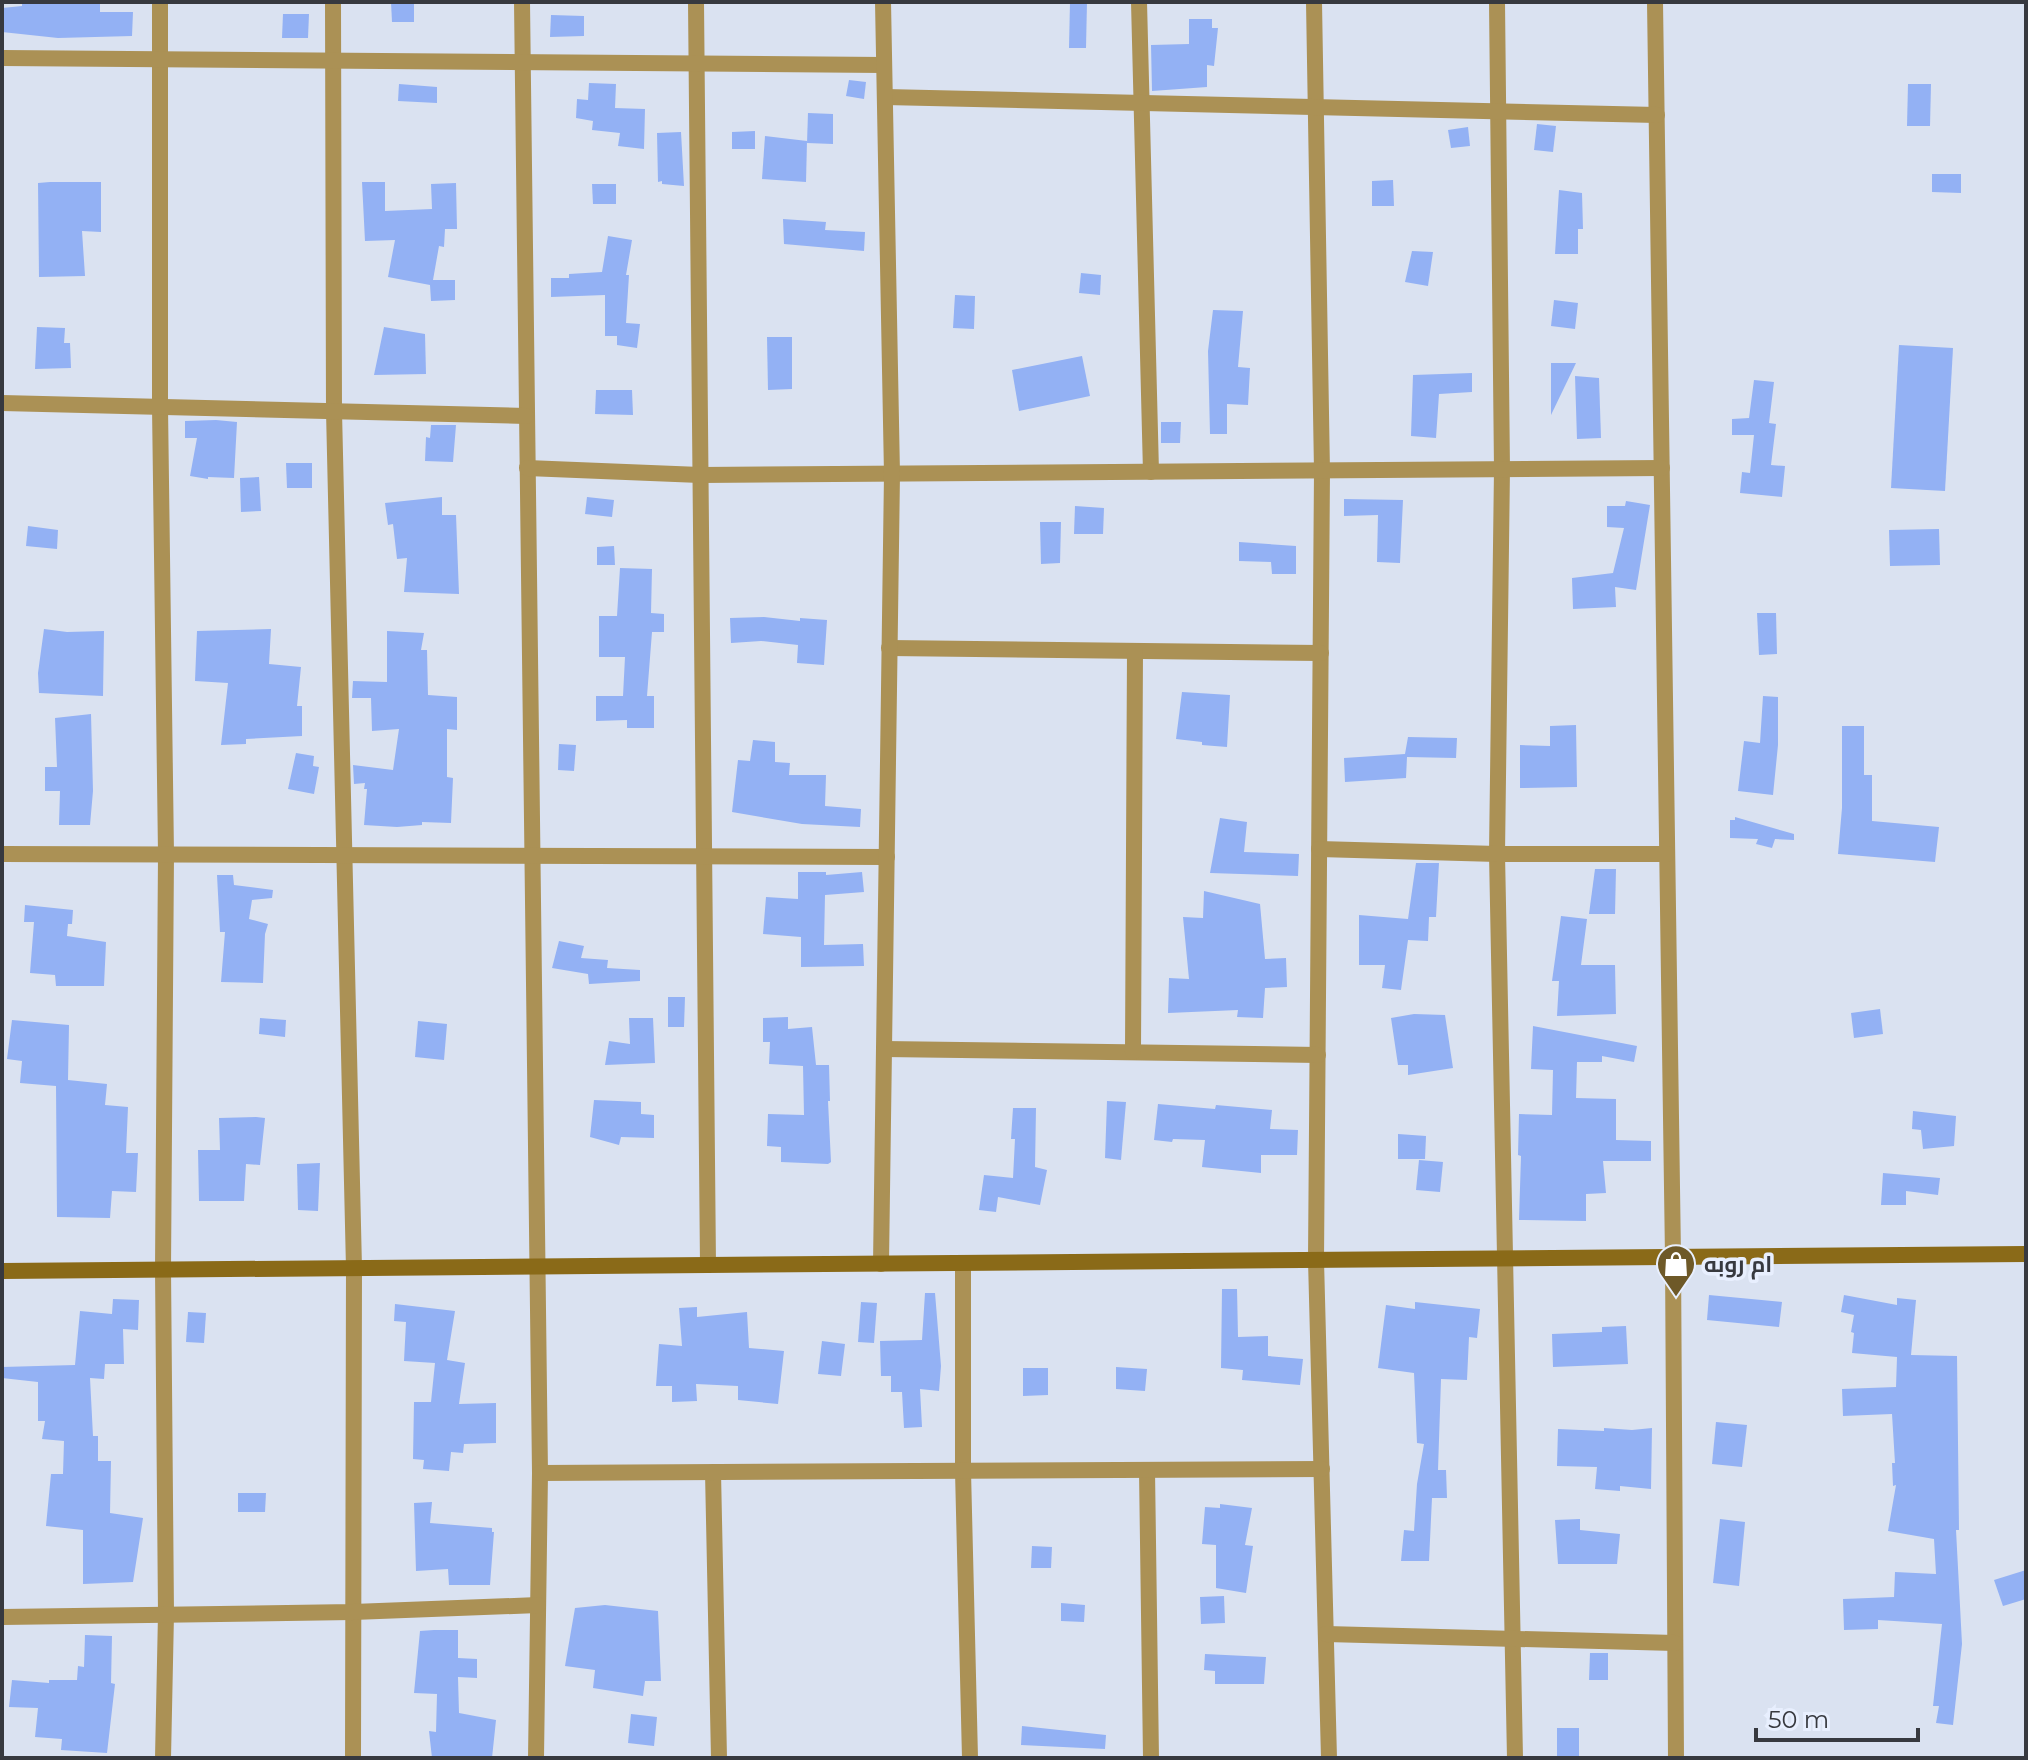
<svg xmlns="http://www.w3.org/2000/svg" width="2028" height="1760" font-family="Montserrat,Cairo,sans-serif">
<style>
.building{fill:#93b1f4}
.lines{fill:none;stroke-linecap:round;stroke-linejoin:round}
.minor{stroke:#ab9155;stroke-width:16}
.secondary{stroke:#8a6a18;stroke-width:16}
.labels{text-anchor:middle;stroke-width:7;stroke-linejoin:round;paint-order:stroke}
.poi-label{font-size:22px;font-weight:bold;fill:#37393f;stroke:#e8effe;text-anchor:start}
</style>
<rect width="100%" height="100%" fill="#dae2f1"/>
<g class="building">
<path d="M22,2H100V12H133L132,36L58,38L2,32V8L22,6Z"/>
<path d="M391,2H414V22H392Z"/>
<path d="M1070,2H1087L1086,48H1069Z"/>
<path d="M283,14H309L308,38H282Z"/>
<path d="M551,15L584,16V36L550,37Z"/>
<path d="M1189,19H1212V28H1218L1214,66L1207,65V87L1152,91L1151,45L1189,44Z"/>
<path d="M849,80L866,82L864,99L846,96Z"/>
<path d="M589,83L616,84L615,108L645,109L644,149L618,146L620,133L592,130L593,121L576,118L577,99L588,100Z"/>
<path d="M399,84L437,87V103L398,101Z"/>
<path d="M1908,84H1931L1930,126H1907Z"/>
<path d="M808,113L833,114V144L807,143Z"/>
<path d="M1537,124L1556,126L1553,152L1534,150Z"/>
<path d="M1468,127L1470,146L1451,148L1448,130Z"/>
<path d="M755,131V149H732V132Z"/>
<path d="M681,132L684,186L662,184V181L658,182L657,133Z"/>
<path d="M765,136L807,141L806,182L762,179Z"/>
<path d="M1932,174H1961V193L1932,192Z"/>
<path d="M1393,180L1394,206H1372V181Z"/>
<path d="M50,182H101V232L82,231L85,276L39,277L38,183Z"/>
<path d="M362,182H385V211L432,209L431,184L456,183L457,229H445L444,247L439,246L433,280H455V300L431,301L430,285L388,277L395,240L365,241Z"/>
<path d="M592,184H616V204H593Z"/>
<path d="M1559,190L1582,193L1583,229H1578V254H1555Z"/>
<path d="M783,219L826,222L825,230L865,232L864,251L784,244Z"/>
<path d="M608,236L632,240L626,275H629L626,323L640,324L637,348L617,345V336H605V295L551,297V278H569V274L602,272Z"/>
<path d="M1412,251L1433,252L1428,286L1405,282Z"/>
<path d="M1081,273L1101,275L1100,295L1079,293Z"/>
<path d="M955,295L975,296L974,329L953,328Z"/>
<path d="M1554,300L1578,303L1575,329L1551,326Z"/>
<path d="M1213,310L1243,311L1238,367L1250,368L1248,405L1227,404V434H1210L1208,351Z"/>
<path d="M37,327L65,328L64,343H70L71,368L35,369Z"/>
<path d="M384,327L425,334L426,374L374,375Z"/>
<path d="M767,337H792V389L768,390Z"/>
<path d="M1899,345L1953,348L1945,491L1891,488Z"/>
<path d="M1082,356L1090,396L1019,411L1012,370Z"/>
<path d="M1551,363H1576L1551,415Z"/>
<path d="M1472,373V392L1439,394L1436,438L1411,436L1413,375Z"/>
<path d="M1575,376L1599,378L1601,438L1577,439Z"/>
<path d="M1754,380L1774,382L1769,423L1776,424L1771,465L1785,466L1782,497L1740,493L1742,472L1750,473L1754,435H1732V419L1749,418Z"/>
<path d="M596,390H632L633,415L595,414Z"/>
<path d="M216,420L237,422L234,478L208,477V479L190,476L197,438H185V421Z"/>
<path d="M1161,422H1181L1180,443H1161Z"/>
<path d="M431,425H456L453,462L425,461L426,437L430,438Z"/>
<path d="M286,463H312V488H287Z"/>
<path d="M259,477L261,511L241,512L240,478Z"/>
<path d="M442,497V515H456L459,594L404,592L407,558L397,559L393,524L388,525L385,503Z"/>
<path d="M587,497L614,500L612,517L585,514Z"/>
<path d="M1344,499L1403,500L1400,563L1377,562L1378,515L1344,516Z"/>
<path d="M1626,501L1650,505L1636,590L1615,587L1616,607L1573,609L1572,578L1613,573L1624,528L1607,527V506H1625Z"/>
<path d="M1075,506L1104,508L1103,534H1074Z"/>
<path d="M1040,522H1061L1060,563L1041,564Z"/>
<path d="M28,526L58,530L57,549L26,546Z"/>
<path d="M1939,529L1940,565L1890,566L1889,530Z"/>
<path d="M1239,542L1296,546V574H1272L1271,562L1239,561Z"/>
<path d="M614,546L615,565H597V547Z"/>
<path d="M620,568L652,569L651,613L664,614V632H652L647,696H654V728H627V720L596,721V696H623L625,657H599V616H617Z"/>
<path d="M1757,613H1776L1777,654L1759,655Z"/>
<path d="M764,617L800,621V618L827,620L824,665L797,663L798,645L761,641L731,643L730,618Z"/>
<path d="M44,629L67,632L104,631L103,696L39,693L38,673Z"/>
<path d="M271,629L269,664L301,667L297,706H302V736L246,739V744L221,745L228,683L195,681L197,631Z"/>
<path d="M387,631L424,633L421,650H427L428,695L457,697V730L447,729V777L453,778L451,823L422,822V825L397,827L364,825L367,789H364L365,783L354,784L353,765L393,770L399,729L372,731L371,698H352L353,681L387,682Z"/>
<path d="M1182,692L1230,695L1227,747L1202,745V742L1176,739Z"/>
<path d="M1763,696L1778,697V745L1773,795L1738,791L1744,741L1760,743Z"/>
<path d="M91,714L93,791L90,825H59L60,791H45V767H57L55,718Z"/>
<path d="M1576,725L1577,787L1520,788V745L1550,746V726Z"/>
<path d="M1842,726H1864V775H1872V821L1939,827L1935,862L1838,854L1842,808Z"/>
<path d="M1408,737L1457,738L1456,758L1407,757L1406,778L1345,782L1344,758L1405,754Z"/>
<path d="M753,740L775,742V762L790,763L789,775H826L825,806L861,809L860,827L802,824L732,812L738,760L750,761Z"/>
<path d="M559,744L576,745L574,771L558,770Z"/>
<path d="M296,753L314,756L313,766L319,767L314,794L288,789Z"/>
<path d="M1735,817L1794,834V840L1775,839L1772,848L1756,844L1758,839L1730,838V820H1735Z"/>
<path d="M1220,818L1247,822L1244,852L1299,854L1298,876L1210,873Z"/>
<path d="M1416,863H1439L1436,917H1429L1428,941L1408,940L1401,990L1382,988L1385,965H1359V915L1408,919Z"/>
<path d="M1595,869H1616L1615,914H1589Z"/>
<path d="M798,872H826V875L862,872L864,892L825,895L824,945L863,944L864,966L801,967V937L763,934L766,897L798,899Z"/>
<path d="M217,875H233L234,885L273,890L272,898L252,900L249,919L268,924L265,934L263,983L221,982L225,932H220Z"/>
<path d="M1204,891L1260,904L1265,959L1286,958L1287,987L1265,988L1263,1018L1237,1017L1238,1010L1168,1013L1169,978L1189,979L1183,917L1203,918Z"/>
<path d="M25,905L73,910L72,924H68L67,936L106,942L104,986H56L55,975L30,973L34,922H24Z"/>
<path d="M1561,916L1587,919L1581,965H1615L1616,1014L1557,1016L1559,981H1552Z"/>
<path d="M559,941L584,946L581,958L608,960L607,968L640,970V981L589,984L588,974L552,968Z"/>
<path d="M668,997H685L684,1027H668Z"/>
<path d="M1880,1009L1883,1034L1854,1038L1851,1013Z"/>
<path d="M1414,1014L1445,1015L1453,1068L1408,1075V1065H1398L1391,1018Z"/>
<path d="M788,1017V1029L812,1027L816,1065H829L830,1101H828L831,1162L828,1164L781,1162V1147L767,1146L768,1114L804,1115L803,1066L769,1064L770,1042H763V1018Z"/>
<path d="M260,1018L286,1020L285,1037L259,1034Z"/>
<path d="M629,1018H653L655,1063L605,1065L609,1041L630,1044Z"/>
<path d="M12,1020L69,1025L68,1080L107,1084L105,1105L128,1107L126,1153H138L136,1192L112,1191L110,1218L57,1217L56,1086L20,1083L22,1061L7,1059Z"/>
<path d="M418,1021L447,1024L444,1060L415,1057Z"/>
<path d="M1533,1026L1637,1046L1634,1062L1602,1056V1062H1577L1576,1098L1616,1099V1140L1651,1141V1161H1603L1606,1193L1586,1194V1221L1519,1220L1521,1156L1518,1155L1519,1114L1552,1115L1553,1070L1531,1069Z"/>
<path d="M594,1100L641,1102V1114L654,1115V1138L621,1137L619,1145L590,1137Z"/>
<path d="M1107,1101L1126,1102L1121,1160L1105,1158Z"/>
<path d="M1158,1104L1215,1109L1216,1105L1272,1110L1270,1129L1298,1130L1297,1155H1261V1173L1202,1167L1205,1140L1173,1139L1172,1142L1154,1140Z"/>
<path d="M1013,1108H1036L1035,1167L1047,1170L1040,1205L998,1197L996,1212L979,1210L984,1175L1013,1178L1015,1139H1011Z"/>
<path d="M1913,1111L1956,1116L1954,1146L1923,1149L1921,1130L1912,1129Z"/>
<path d="M256,1117L265,1118L260,1165L246,1164L244,1201H199L198,1150H220L219,1118Z"/>
<path d="M1398,1134L1426,1136L1425,1159H1398Z"/>
<path d="M1419,1160L1443,1162L1440,1192L1416,1190Z"/>
<path d="M320,1163L318,1211L298,1210L297,1164Z"/>
<path d="M1883,1173L1940,1178L1938,1195L1906,1191V1205H1881Z"/>
<path d="M1222,1289H1237L1238,1337L1268,1336V1356L1303,1359L1300,1385L1242,1380L1243,1370L1221,1368Z"/>
<path d="M925,1293H935L941,1366L939,1391L920,1389L922,1427L904,1428L902,1392H891V1376H881L880,1341L922,1340Z"/>
<path d="M1709,1295L1782,1302L1779,1327L1707,1320Z"/>
<path d="M1844,1295L1897,1305V1298L1916,1300L1911,1355L1957,1356L1959,1530H1956L1962,1644L1953,1725L1936,1723L1939,1706H1933L1942,1624L1878,1620V1629L1844,1630L1843,1599L1894,1597L1895,1572L1936,1574L1934,1539L1888,1531L1896,1485L1893,1486L1892,1463H1895L1892,1414L1843,1416L1842,1389L1896,1387L1897,1357L1852,1353L1854,1333L1851,1332L1854,1315L1841,1312Z"/>
<path d="M113,1299L139,1300L138,1330L123,1329L124,1364H105L104,1379L90,1378L93,1436H98V1461H111L110,1513L143,1518L133,1582L83,1584V1530L46,1526L51,1474H63L64,1441L42,1439L45,1421H38V1382L2,1378V1367L75,1365L80,1311L112,1314Z"/>
<path d="M861,1302L877,1303L874,1343L858,1342Z"/>
<path d="M1415,1302L1480,1309L1477,1338L1469,1337L1467,1380L1441,1379L1438,1470H1446L1447,1498H1432L1429,1561H1401L1404,1530L1414,1531L1417,1484L1424,1444L1417,1443L1414,1373L1378,1368L1386,1305L1415,1309Z"/>
<path d="M395,1304L455,1311L447,1360L465,1363L459,1404L496,1403V1443L464,1444L463,1453L451,1452L449,1471L423,1469L424,1460L413,1459L414,1402H431L435,1363L404,1361L406,1322L394,1321Z"/>
<path d="M697,1307V1317L747,1312L749,1348L784,1351L778,1404L738,1400V1386L696,1384L697,1401L672,1402V1386H656L659,1344L682,1346L679,1308Z"/>
<path d="M188,1312L206,1313L204,1343L186,1342Z"/>
<path d="M1626,1326L1628,1364L1553,1367L1552,1334L1602,1332V1327Z"/>
<path d="M822,1341L845,1344L841,1376L818,1374Z"/>
<path d="M1116,1367L1147,1369L1145,1391L1116,1389Z"/>
<path d="M1023,1368H1048V1395L1023,1396Z"/>
<path d="M1716,1422L1747,1425L1742,1467L1712,1464Z"/>
<path d="M1604,1428L1632,1430L1652,1428L1651,1489L1620,1486V1491L1595,1489L1597,1467L1557,1466L1558,1429L1604,1431Z"/>
<path d="M238,1493H266L265,1512H238Z"/>
<path d="M432,1502L430,1523L492,1528V1532H494L490,1585H449L448,1569L416,1571L414,1503Z"/>
<path d="M1220,1504L1252,1508L1245,1545L1253,1546L1246,1593L1216,1588V1545L1202,1544L1205,1507L1220,1508Z"/>
<path d="M1580,1519V1530L1620,1534L1617,1564H1558L1555,1520Z"/>
<path d="M1720,1519L1745,1522L1739,1586L1713,1583Z"/>
<path d="M1032,1546L1052,1547L1051,1568H1031Z"/>
<path d="M2026,1570V1599L2003,1606L1994,1580Z"/>
<path d="M1224,1596L1225,1623L1201,1624L1200,1597Z"/>
<path d="M1061,1603L1085,1605L1084,1622L1061,1621Z"/>
<path d="M605,1605L658,1611L661,1681H645L643,1696L593,1688L595,1670L565,1666L575,1608Z"/>
<path d="M434,1630H458V1658L477,1659V1678L458,1677L459,1713L496,1720L492,1758H432L429,1731L436,1732L437,1694L414,1693L420,1631Z"/>
<path d="M85,1635L112,1636L111,1683L115,1684L107,1753L61,1750L62,1739L35,1737L38,1708L9,1707L12,1680L49,1683V1680H77L78,1666L84,1667Z"/>
<path d="M1590,1653H1608V1680H1589Z"/>
<path d="M1205,1654L1266,1657L1264,1684H1215V1671L1204,1670Z"/>
<path d="M631,1714L657,1717L654,1746L628,1743Z"/>
<path d="M1022,1726L1106,1735L1105,1749L1021,1745Z"/>
<rect x="1557" y="1728" width="22" height="30"/>
</g>
<g class="lines">
<g class="minor">
<path d="M160,2V407L166,854L163,1269L166,1614L163,1758"/>
<path d="M333,2L334,411L354,1268L353,1758"/>
<path d="M522,2L540,1473L536,1758"/>
<path d="M696,2L708,1265"/>
<path d="M1139,2L1151,472"/>
<path d="M1314,2L1322,471L1316,1260L1329,1758"/>
<path d="M1497,2L1502,469L1497,854L1515,1758"/>
<path d="M1655,2L1673,1257L1676,1758"/>
<path d="M2,58L884,65"/>
<path d="M885,97L1657,115"/>
<path d="M2,403L526,416"/>
<path d="M527,468L700,475L1662,468"/>
<path d="M889,648L1321,653"/>
<path d="M1319,849L1497,854H1667"/>
<path d="M2,854L887,857"/>
<path d="M884,1049L1318,1055"/>
<path d="M1133,1052L1135,651"/>
<path d="M963,1263V1471L970,1758"/>
<path d="M881,1264L892,474L883,2"/>
<path d="M1147,1470L1151,1758"/>
<path d="M713,1472L719,1758"/>
<path d="M540,1473L1322,1469"/>
<path d="M2,1617L353,1612L538,1605"/>
<path d="M1326,1634L1675,1643"/>
</g>
<path class="secondary" d="M2,1271L2026,1254"/>
</g>
<defs>
<g id="shop-pin" transform="scale(2)"><path d="M0 17L-7.5 6A9.5 9.5 0 1 1 7.5 6Z" fill="#6e5928" stroke="#e8effe"/><path d="M-5-2.5h2.3a2.7 3.5 0 0 1 5.4 0H5L5.5 6h-11ZM-1.5-2.5h3a1.5 2.3 0 0 0-3 0Z" fill="#fff"/></g>
</defs>
<g fill-rule="evenodd">
<use href="#shop-pin" x="1676" y="1264"/>
</g>
<g class="labels">
<g class="poi-label">
<text x="1704" y="1272">ام روبه</text>
</g>
</g>
<rect width="2028" height="1760" fill="none" stroke="#37393f" stroke-width="8"/>
<path d="M1756 1728v12h162v-12" fill="none" stroke="#37393f" stroke-width="4"/>
<text x="1768" y="1728" font-size="24" fill="#37393f" stroke="#e8effe" stroke-width="6" paint-order="stroke">50 m</text>
</svg>
